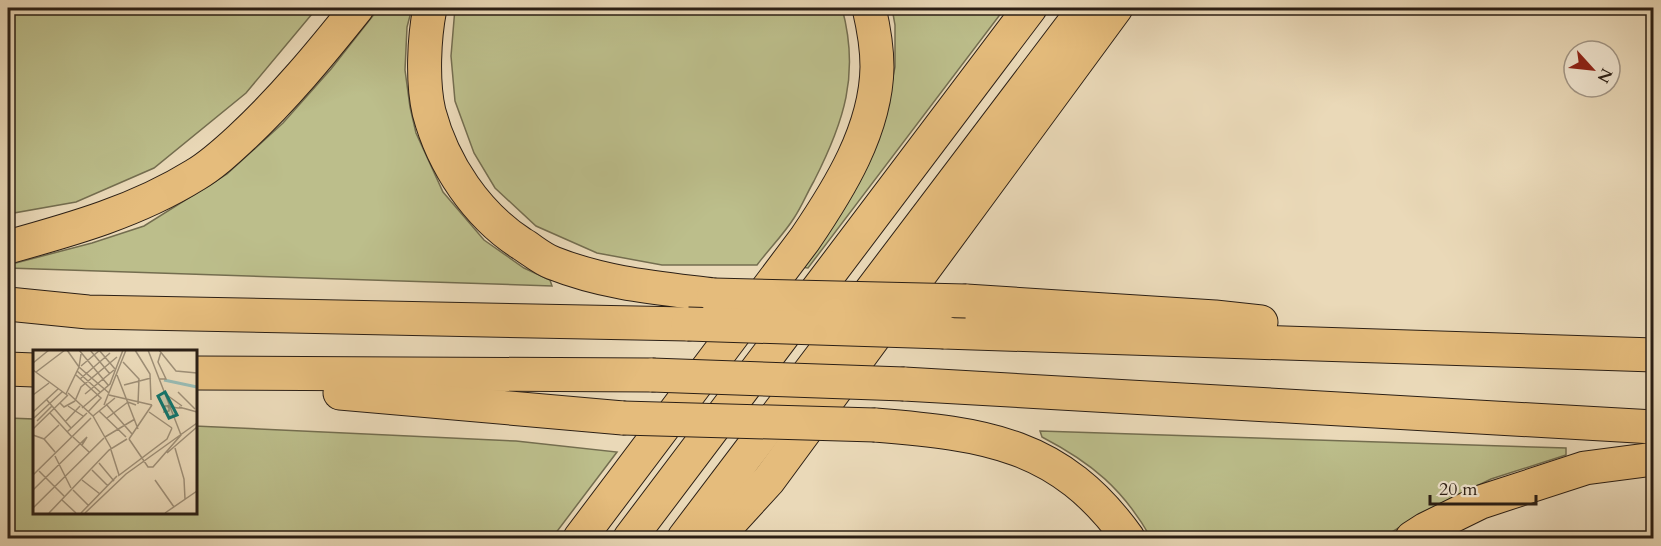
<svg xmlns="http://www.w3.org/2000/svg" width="1661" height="546" font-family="Cardo,serif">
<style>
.green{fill:#bcbe8b;stroke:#746e50;stroke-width:1.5}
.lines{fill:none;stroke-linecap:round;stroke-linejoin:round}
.highway-casing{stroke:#2b1f15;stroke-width:35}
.highway{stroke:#e5bc7c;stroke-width:33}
.highway-bridge-casing{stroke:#2b1f15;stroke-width:35;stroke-linecap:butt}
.highway-bridge{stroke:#e5bc7c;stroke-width:33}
.inset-river{fill:none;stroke:#98bab2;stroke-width:3}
.inset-road{fill:none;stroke:#9e8f77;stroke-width:1.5}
.view{fill:#0f766e;fill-opacity:0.15;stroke:#0f766e;stroke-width:3}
.inset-edge{fill:none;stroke:#2b1f15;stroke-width:3}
</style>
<rect width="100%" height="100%" fill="#ead9b8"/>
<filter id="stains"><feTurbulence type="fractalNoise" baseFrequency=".00333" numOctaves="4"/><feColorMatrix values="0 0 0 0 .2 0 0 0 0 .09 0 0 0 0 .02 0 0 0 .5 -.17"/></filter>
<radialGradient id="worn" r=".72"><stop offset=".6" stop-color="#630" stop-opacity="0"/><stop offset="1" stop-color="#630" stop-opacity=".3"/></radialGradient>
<g class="green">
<path d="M8,8H317L246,93L154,168L76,202L8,214Z"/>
<path d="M379,8H412L407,27L405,70L410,107L416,133L443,192L484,240L524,268L550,280L552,286L8,268V265L92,243L144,226L227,174L283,123L331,69Z"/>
<path d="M455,8H842C860,74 844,122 814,181C807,193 802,206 794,218C784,234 769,249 757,265H662L597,253L536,226L495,188L474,153L455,101L451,56Z"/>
<path d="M892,8H1005L808,268L799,267L868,164L883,127L895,67V25Z"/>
<path d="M8,418L34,419V512H195V426L516,441L617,452L552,538H8Z"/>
<path d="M1040,431L1566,448V455L1491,479L1430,509L1382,538H1151C1123,489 1092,463 1042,437Z"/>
</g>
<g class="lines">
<g class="highway-casing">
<g id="highway">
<path d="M430,8C424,38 422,82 429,112C443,165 477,215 522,244C532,250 542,259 553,263C606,284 658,288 714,295"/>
<path d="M8,247C73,229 137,211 195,175C212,165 227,151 241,138C284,98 321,53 357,8"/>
<path d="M966,301L1215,317L1261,322"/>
<path d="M8,304L88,312L688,324"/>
<path d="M944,332L1654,355"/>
<path d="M8,369L34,370"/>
<path d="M195,373L652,375"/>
<path d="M904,384L1654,427"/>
<path d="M340,393L623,418"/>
<path d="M875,425C985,434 1060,443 1128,538"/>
<path d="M580,538L805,239C839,189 876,130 877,67C877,48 873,25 869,8"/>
<path d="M630,538L1030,8"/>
<path d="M684,538L1085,8"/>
<path d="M716,538L769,480L1116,8"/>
<path d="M1412,538L1426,529L1481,502L1585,468L1654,459"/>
</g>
</g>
<use href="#highway" class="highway"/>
<g class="highway-bridge-casing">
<g id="highway-bridge">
<path d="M714,295L966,301"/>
<path d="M688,324L944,332"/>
<path d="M652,375L904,384"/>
<path d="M623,418L875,425"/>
</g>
</g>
<use href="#highway-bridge" class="highway-bridge"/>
</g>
<g transform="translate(33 350)">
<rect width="164" height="164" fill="#ead9b8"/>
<path class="inset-river" d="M131,30L164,37"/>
<path class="inset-road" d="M34,0L46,17L76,43M46,0L75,35M57,0L77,24M66,0L82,19M102,0L117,24L118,50M126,0L143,21L164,23M90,12L106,29L105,54M0,13L16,0M48,16L67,0M0,20L34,45M44,21L67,42M3,22L32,0M43,25L68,48L55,62M84,25L105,79M47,29L77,3M126,29H133L125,12L128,2M91,35L118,28M145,42L162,59M35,43L60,66M131,43L149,56M33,44L46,17L48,4M52,44L81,20M0,45L16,33M76,45L119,55M13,49L38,78M42,51L48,37L84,7M27,53L31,57L42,51M73,54L99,84M71,55L93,0M135,55V57L136,58V61L131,62L132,56H134L139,57L145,58H150M35,56L50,66M146,57L164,62M49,58L77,34L90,0M66,61L93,87M0,62L25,39M116,62L139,78M17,63L39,87M60,66L78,98M60,66L82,48M1,68L29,42M74,68L95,52L103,55M4,71L19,56M32,72L47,56M0,79L35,45M34,82L54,63M0,85L11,89L22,102M40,87L56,102M72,87L102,69M11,89L26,75M96,89L109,108M96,89L119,55M142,98L151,129L152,149M78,100L86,125M134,103L164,77M22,106L38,138M109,108L115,117H120L148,85L115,0M66,113L81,131M59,120L75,136M6,121L31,146M0,125L58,68M85,126L134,89L139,78M49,130L67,144M122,130L141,157M0,140L54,87L49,95M40,140L56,156M29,150L43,163M0,158L71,88M16,163L76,100L94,89M48,163L84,126M52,163L93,124L164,73M132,163L164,141"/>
<path class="view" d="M132,42L144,65L136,68L125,46Z"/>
<rect width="164" height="164" class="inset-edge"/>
</g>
<rect width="1661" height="546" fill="none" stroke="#ead9b8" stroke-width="30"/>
<rect x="9" y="9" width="1643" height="528" fill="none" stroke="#2b1f15" stroke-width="3"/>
<rect x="15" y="15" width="1631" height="516" fill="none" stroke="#2b1f15" stroke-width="1.5"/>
<g transform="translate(1592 69) rotate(117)"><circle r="28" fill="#f1e6d1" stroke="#a29686" stroke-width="1.5"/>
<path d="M0-4.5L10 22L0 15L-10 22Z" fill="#8f2418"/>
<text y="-9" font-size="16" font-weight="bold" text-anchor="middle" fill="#2b1f15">N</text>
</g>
<path d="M1430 495v9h106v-9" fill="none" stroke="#2b1f15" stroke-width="3"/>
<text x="1439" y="495" font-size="18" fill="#2b1f15" stroke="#f1e6d1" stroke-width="4.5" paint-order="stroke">20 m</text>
<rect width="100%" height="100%" filter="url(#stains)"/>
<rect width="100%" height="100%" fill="url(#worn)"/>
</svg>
